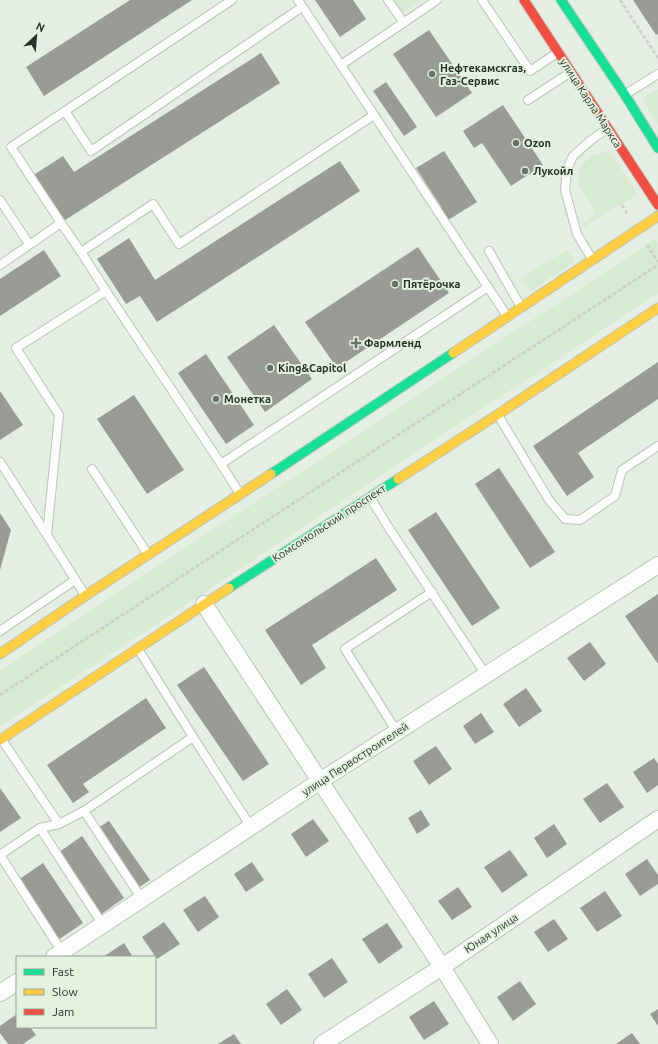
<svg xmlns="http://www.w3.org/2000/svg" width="658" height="1044" font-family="Ubuntu,sans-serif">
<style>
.green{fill:#d7ebd3}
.building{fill:#9a9a97}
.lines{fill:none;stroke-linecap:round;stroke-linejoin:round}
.lane-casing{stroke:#bcc3ba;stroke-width:10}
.street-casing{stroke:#bcc3ba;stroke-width:18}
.fast-casing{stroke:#bcc3ba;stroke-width:11}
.slow-casing{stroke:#bcc3ba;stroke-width:11}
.jam-casing{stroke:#bcc3ba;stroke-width:11}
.path{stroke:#cbceca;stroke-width:2.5;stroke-dasharray:4 2;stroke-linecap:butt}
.lane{stroke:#fbfcfb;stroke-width:8}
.street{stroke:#fbfcfb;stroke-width:16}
.fast{stroke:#16e098;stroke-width:9}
.slow{stroke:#ffcf43;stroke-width:9}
.jam{stroke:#f24e42;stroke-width:9}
.poi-dot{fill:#6b726a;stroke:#e2f2df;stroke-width:1.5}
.labels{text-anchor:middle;stroke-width:4;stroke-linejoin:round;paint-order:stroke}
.poi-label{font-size:11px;font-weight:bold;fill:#2a3029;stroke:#e2f2df;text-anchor:start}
.street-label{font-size:11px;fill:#2a3029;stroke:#e2f2df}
</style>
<rect width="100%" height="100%" fill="#e5eee3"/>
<g class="green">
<path d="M394,0H421L402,12Z"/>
<path d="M658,89V125L642,98Z"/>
<path d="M610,151L638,194L582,228V224L596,212L578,185L579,168L591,156Z"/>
<path d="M655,239L658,243V293L0,727V670Z"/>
<path d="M567,250L575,262L531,291L520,278Z"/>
</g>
<g class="building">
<path d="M130,0H192L44,96L26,67Z"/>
<path d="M315,0H353L366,19L340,37Z"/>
<path d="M633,0H658V34L656,35Z"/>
<path d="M429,30L472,93L436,117L393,54Z"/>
<path d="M261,53L280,83L62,222L32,176L63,156L74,172Z"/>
<path d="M386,82L417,127L404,136L373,91Z"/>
<path d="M503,105L543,165L511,186L482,143L474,148L463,131Z"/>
<path d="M444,151L477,202L445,222L437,211L442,208L416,168Z"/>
<path d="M340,161L360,191L157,322L140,296L126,304L97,259L129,238L155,280Z"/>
<path d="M418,247L449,293L337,368L305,322Z"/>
<path d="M44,250L61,276L0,316V279Z"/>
<path d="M274,325L312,379L265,412L227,357Z"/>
<path d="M206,354L254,425L226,444L178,373Z"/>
<path d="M658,362V399L578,453L594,477L567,496L533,446Z"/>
<path d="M0,391L23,425L0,440Z"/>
<path d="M134,395L184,470L147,494L97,419Z"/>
<path d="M499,468L555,552L530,568L475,484Z"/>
<path d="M436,512L500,608L472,626L408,530Z"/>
<path d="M0,513L11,530L0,570Z"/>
<path d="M376,558L397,590L312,645L326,668L301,685L265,630Z"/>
<path d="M658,594V664L625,616Z"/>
<path d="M590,642L606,664L584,681L567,658Z"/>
<path d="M204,667L269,764L243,781L177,685Z"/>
<path d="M526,688L542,711L519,727L503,704Z"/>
<path d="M146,698L166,728L83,784L89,792L73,803L47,765Z"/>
<path d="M481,713L494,732L475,744L463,726Z"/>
<path d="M436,746L452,769L429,785L413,761Z"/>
<path d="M654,758L658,764V785L647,793L633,772Z"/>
<path d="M607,783L624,807L600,823L583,799Z"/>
<path d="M0,788L21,818L0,832Z"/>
<path d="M421,810L430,825L417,834L408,818Z"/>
<path d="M313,819L329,841L306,857L291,834Z"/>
<path d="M109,821L150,880L138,888L98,828Z"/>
<path d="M554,824L567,844L547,858L534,838Z"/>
<path d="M82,836L124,898L100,915L58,853Z"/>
<path d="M510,850L528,875L502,893L484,867Z"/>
<path d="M647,859L658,875V884L640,896L625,874Z"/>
<path d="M252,862L264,880L246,892L234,874Z"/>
<path d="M43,863L83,923L58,940L18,880Z"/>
<path d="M458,887L472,907L452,920L438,901Z"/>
<path d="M605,891L622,916L597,932L580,908Z"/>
<path d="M205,896L219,917L198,932L183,910Z"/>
<path d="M554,919L568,939L548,952L534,932Z"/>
<path d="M164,922L180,944L157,959L142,937Z"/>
<path d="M387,923L403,947L379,964L362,939Z"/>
<path d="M124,943L133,957H103Z"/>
<path d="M332,958L348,982L324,998L308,974Z"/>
<path d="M520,981L536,1004L513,1021L497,997Z"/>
<path d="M287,989L302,1010L281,1025L266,1004Z"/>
<path d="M434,1001L449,1024L424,1040L409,1017Z"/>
<path d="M658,1009V1026L650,1014Z"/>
<path d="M17,1014V1027H30L36,1035L23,1044H8L0,1033V1026Z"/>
<path d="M632,1033L640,1044H616Z"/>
<path d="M234,1034L241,1044H218Z"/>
</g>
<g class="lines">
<g class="lane-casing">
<g id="lane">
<path d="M298,0L507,316"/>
<path d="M388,0L404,23"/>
<path d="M482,0L530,71L557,53"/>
<path d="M341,65L437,0"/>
<path d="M626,94L658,74"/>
<path d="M528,100L571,72"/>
<path d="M65,111L91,151L302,7"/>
<path d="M0,200L29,244"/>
<path d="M61,223L11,147L232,0"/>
<path d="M489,251L521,307"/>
<path d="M81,252L153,204L179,244L374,115"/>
<path d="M592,259L577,234L565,190L567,169L573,156L591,140L607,129"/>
<path d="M0,265L61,223L81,252L106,291L16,348L59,415L47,535L85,595"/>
<path d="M106,291L221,464L240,494"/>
<path d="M498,415L549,500L565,519L580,520L615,496L622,470L658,446"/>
<path d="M0,462L47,535"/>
<path d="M221,464L488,287"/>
<path d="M92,469L147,553"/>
<path d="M370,497L387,525L486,675"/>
<path d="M0,631L75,580"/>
<path d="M138,649L193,737L251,827"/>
<path d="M397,732L345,649L432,592"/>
<path d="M2,740L59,824"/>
<path d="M84,811L142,899"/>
<path d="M40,828L103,925"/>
<path d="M0,855L40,828L59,824L84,811L193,737"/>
<path d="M0,855L62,952"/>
</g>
</g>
<g class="street-casing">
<g id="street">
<path d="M204,604L442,967L490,1044"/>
<path d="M54,957L320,781L658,565"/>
<path d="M0,993L17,982"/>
<path d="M322,1044L442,967L658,819"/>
</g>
</g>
<g class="fast-casing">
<g id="fast">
<path d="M561,0L625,95L658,148"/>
<path d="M271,474L453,353"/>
<path d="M229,588L398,479"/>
</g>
</g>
<g class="slow-casing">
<g id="slow">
<path d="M453,353L658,216"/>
<path d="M398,479L497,415L658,308"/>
<path d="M0,654L85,596L271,474"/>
<path d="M0,740L229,588"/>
</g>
</g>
<g class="jam-casing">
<path id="jam" d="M524,0L658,205"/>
</g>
<g class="path">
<path d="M620,0L658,58"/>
<path d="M622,205L628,215"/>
<path d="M647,245L658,262"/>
<path d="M0,695L658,265"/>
</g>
<use href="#lane" class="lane"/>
<use href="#street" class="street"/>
<use href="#fast" class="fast"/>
<use href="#slow" class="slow"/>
<use href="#jam" class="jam"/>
</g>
<g class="poi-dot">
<circle cx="432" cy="74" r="4"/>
<circle cx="516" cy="143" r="4"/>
<circle cx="525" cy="171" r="4"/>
<circle cx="395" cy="284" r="4"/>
<path d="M354 337h4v4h4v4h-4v4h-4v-4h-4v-4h4z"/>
<circle cx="270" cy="368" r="4"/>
<circle cx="216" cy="399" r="4"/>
</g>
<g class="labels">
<g class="poi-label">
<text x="440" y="72">Нефтекамскгаз,<tspan x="440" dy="13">Газ-Сервис</tspan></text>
<text x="524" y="147">Ozon</text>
<text x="533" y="175">Лукойл</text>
<text x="403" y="288">Пятёрочка</text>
<text x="364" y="347">Фармленд</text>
<text x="278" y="372">King&amp;Capitol</text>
<text x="224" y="403">Монетка</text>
</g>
<g class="street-label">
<text transform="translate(591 103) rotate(57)" y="4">улица Карла Маркса</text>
<text transform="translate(329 523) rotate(-33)" y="4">Комсомольский проспект</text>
<text transform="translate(355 759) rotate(-33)" y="4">улица Первостроителей</text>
<text transform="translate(491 933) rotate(-34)" y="4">Юная улица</text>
</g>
</g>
<rect x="16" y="956" width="140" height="72" fill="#e2f2df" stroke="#98a496"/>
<rect x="24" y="969" width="20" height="6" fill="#16e098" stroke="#98a496"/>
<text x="52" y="976" font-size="12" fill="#2a3029">Fast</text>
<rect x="24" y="989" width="20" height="6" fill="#ffcf43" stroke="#98a496"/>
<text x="52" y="996" font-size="12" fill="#2a3029">Slow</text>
<rect x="24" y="1009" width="20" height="6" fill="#f24e42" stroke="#98a496"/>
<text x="52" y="1016" font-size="12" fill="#2a3029">Jam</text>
<g transform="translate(36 36) rotate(26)" stroke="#e2f2df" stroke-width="3" paint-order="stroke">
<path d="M0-3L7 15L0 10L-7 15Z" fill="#2a3029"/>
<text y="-6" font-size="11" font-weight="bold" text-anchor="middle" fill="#2a3029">N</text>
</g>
</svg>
